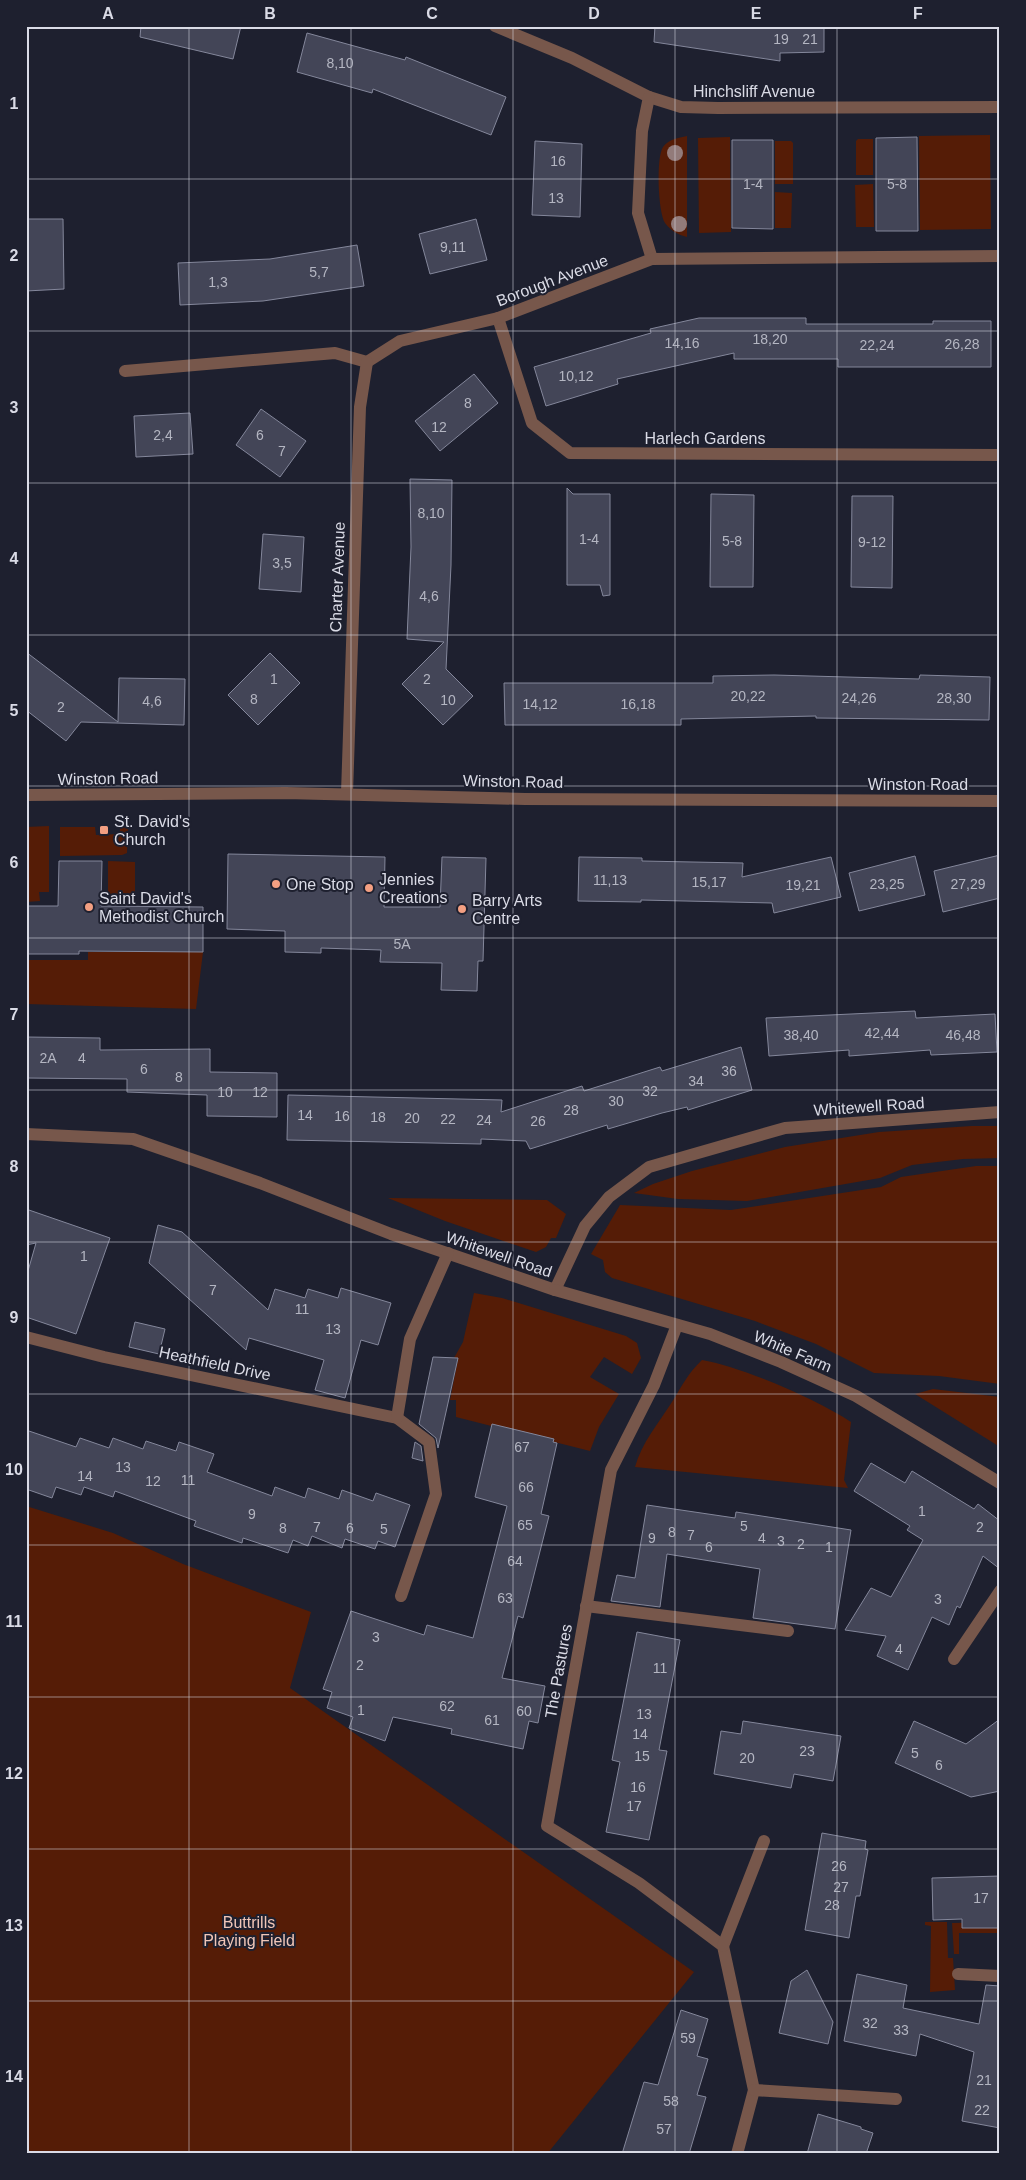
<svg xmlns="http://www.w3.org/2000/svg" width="1026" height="2180" font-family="Arial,sans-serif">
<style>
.green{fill:#551c06}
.building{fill:#434557;stroke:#84879b}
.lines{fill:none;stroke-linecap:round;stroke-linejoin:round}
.service{stroke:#77574b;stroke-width:12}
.minor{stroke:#77574b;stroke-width:12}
.tree{fill:#927b7a}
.grid{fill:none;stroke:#dadbe6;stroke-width:1;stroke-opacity:0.55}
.poi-dot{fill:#f39f82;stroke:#1e202f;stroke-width:2}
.labels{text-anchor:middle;stroke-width:4;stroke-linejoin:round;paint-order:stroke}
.number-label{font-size:14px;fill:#b4b6c2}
.street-label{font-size:16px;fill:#dadbe6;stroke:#1e202f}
.poi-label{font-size:16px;fill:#dadbe6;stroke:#1e202f;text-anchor:start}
.park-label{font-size:16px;fill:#f1c6b7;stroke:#1e202f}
.neatline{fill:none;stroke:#dadbe6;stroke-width:2}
.grid-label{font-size:16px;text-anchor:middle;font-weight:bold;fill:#dadbe6}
</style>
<rect width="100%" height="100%" fill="#1e202f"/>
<g class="green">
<path d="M990,135L991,229L920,230L919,136Z"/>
<path d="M687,136V237C678,235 670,230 665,223C658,212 656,157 663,147C669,139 678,138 687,136Z"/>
<path d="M730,137L731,232L699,233L698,138Z"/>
<path d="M858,139H873V175H856V141Z"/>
<path d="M775,141H791L793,143V184H775Z"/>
<path d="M873,184L874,227H856L855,185Z"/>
<path d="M775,192L792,193L791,228H775Z"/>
<path d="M49,826V892H39L40,901L26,902V827Z"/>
<path d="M60,827H95L96,835L120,834V827L128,828L127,853L122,855L60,856Z"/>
<path d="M108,861L135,862V902L108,901Z"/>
<path d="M88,952H203L196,1009L26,1004V960H88Z"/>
<path d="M972,1126H1000V1158L963,1159L912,1165L880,1178L747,1201L678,1199L634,1193L653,1184L692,1171L785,1147L879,1132Z"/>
<path d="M976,1166H1000V1384L939,1376L874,1373L816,1344L755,1321L612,1278L605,1272L603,1260L591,1254L620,1205L731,1210L881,1187L901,1177Z"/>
<path d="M388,1198L547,1200L566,1214L556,1238H551L546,1247L536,1252L445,1221Z"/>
<path d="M474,1293L502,1298L626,1336L637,1343L641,1358L632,1374L604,1357L590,1377L619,1394L599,1427L590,1451L456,1417V1400H450L458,1359L454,1358L463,1342Z"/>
<path d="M702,1360C740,1366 818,1400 851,1422L844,1480L848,1488L635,1467C642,1442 658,1424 672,1402C682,1386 688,1373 702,1360Z"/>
<path d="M933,1389L1000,1397V1447L915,1394Z"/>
<path d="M26,1506L113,1533L183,1564L311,1612L290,1688L694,1972L547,2154H26Z"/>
<path d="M925,1922H947L948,1958H953L955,1990L930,1992L931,1926L925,1925Z"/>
<path d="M1000,1922V1933H959V1954H954L952,1923Z"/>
</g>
<g class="building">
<path d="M141,26H241L233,59L140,37Z"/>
<path d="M655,26H824V52L780,53V61L654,42Z"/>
<path d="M307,33L405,60L406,57L506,97L491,135L373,89L372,93L297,72Z"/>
<path d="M917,137L918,231H876V138Z"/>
<path d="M732,140H773V229L732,228Z"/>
<path d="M535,141L582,144L580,217L532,215Z"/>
<path d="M26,219H63L64,289L26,291Z"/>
<path d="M476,219L487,260L430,274L419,234Z"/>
<path d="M357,245L364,286L263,301L180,305L178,263L270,259Z"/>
<path d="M699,318H806V324H933V321H991V367H838V359H734V353L617,379L618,384L546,406L534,367L651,333L650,329Z"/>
<path d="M474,374L498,403L440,451L415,421Z"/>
<path d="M261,409L306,441L280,477L236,445Z"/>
<path d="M190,413L193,454L136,457L134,416Z"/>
<path d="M410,479L452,480L451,565L446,669L473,696L443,725L402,684L444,642L407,639L411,547Z"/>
<path d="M567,488L573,494H610V595L603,596L600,585H567Z"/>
<path d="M711,494L754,495L753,587H710Z"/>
<path d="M852,496H893L892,588L851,587Z"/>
<path d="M263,534L304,537L301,592L259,589Z"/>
<path d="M26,652L118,722L119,678L185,679L184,725L81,722L66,741L26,710Z"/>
<path d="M270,653L300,683L258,725L228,695Z"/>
<path d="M774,675L919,679L920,675L990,677L989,720L816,718V716L681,719V725H505L504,683H713V676Z"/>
<path d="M228,854L385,857L384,907H440L442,857L486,858L483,961H478L477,991L441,990L442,963L380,962L381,950L321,948V953L285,952V931L227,929Z"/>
<path d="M1000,855V898L943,912L934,871Z"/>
<path d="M915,856L925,895L859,911L849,873Z"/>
<path d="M579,857L642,858V861L743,863L742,877L831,857L841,897L774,913L772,903L641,900V902L578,901Z"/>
<path d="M59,861H102L101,906L203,907V952L79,951V954H26V906H58Z"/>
<path d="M915,1011L916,1018L995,1014L997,1052L931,1055L930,1050L849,1056V1050L769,1056L766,1018Z"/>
<path d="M26,1037L100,1038V1050L210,1049V1072L277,1073V1117L207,1116V1095L127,1092V1079L26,1078Z"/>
<path d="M741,1047L752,1090L688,1110L687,1107L662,1113L608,1129L607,1125L530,1149L526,1141L481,1139V1144L287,1140L288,1095L502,1100L501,1112L582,1086L584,1091L660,1067L662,1071Z"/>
<path d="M26,1209L110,1238L76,1334L26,1317V1278L36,1243L26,1245Z"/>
<path d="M158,1225L182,1232L268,1310L275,1289L305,1298L308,1289L338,1298L341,1288L391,1303L378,1345L361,1340L345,1398L315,1390L324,1360L249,1338L246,1350L149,1263Z"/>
<path d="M135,1322L165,1329L159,1354L129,1347Z"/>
<path d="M433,1357L458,1358L438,1448L436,1438L419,1424Z"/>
<path d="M492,1424L554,1439L553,1442L557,1443L541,1514L549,1516L523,1618L518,1616L502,1678L545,1686L538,1723L529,1721L523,1749L451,1734L452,1729L393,1717L385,1741L349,1728L353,1717L327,1708L332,1692L323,1689L351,1611L424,1635L427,1625L473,1638L507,1506L475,1497Z"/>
<path d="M26,1430L76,1447L80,1438L109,1448L113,1438L143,1449L146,1441L176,1451L179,1442L214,1454L207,1472L272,1496L275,1487L305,1498L308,1488L339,1499L342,1490L373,1501L376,1493L410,1505L395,1547L378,1541L375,1549L345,1539L342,1548L312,1536L308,1546L293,1540L288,1553L243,1538L242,1543L194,1526L196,1521L115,1491L113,1497L84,1487L81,1495L56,1487L52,1498L26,1489Z"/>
<path d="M415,1442L421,1446L423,1461L412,1458Z"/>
<path d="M871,1463L905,1483L912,1471L974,1509L978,1504L1000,1521V1569L983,1556L960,1608L957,1606L949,1625L932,1617L908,1670L877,1656L886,1636L845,1630L871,1588L891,1597L923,1540L907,1530L910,1526L854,1491Z"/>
<path d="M647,1505L735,1518L736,1512L851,1530L835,1629L753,1618L760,1569L667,1554L660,1607L611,1601L617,1575L635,1578Z"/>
<path d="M637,1632L680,1640L659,1750L667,1751L649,1840L606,1832L620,1762L612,1760Z"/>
<path d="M1000,1719V1791L971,1797L895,1763L914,1721L966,1744Z"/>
<path d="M743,1721L841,1736L833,1781L794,1774L791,1788L714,1774L721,1731L741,1734Z"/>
<path d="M822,1833L866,1841L865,1849L868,1850L860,1896H856L849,1938L805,1930Z"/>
<path d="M1000,1876V1928H962V1919L933,1920L932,1878Z"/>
<path d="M807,1970L833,2022L828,2044L779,2033L791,1981Z"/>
<path d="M857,1974L907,1985L903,2008L979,2024L986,1985L1000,1986V2128L962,2121L974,2052L920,2034L916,2056L844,2041Z"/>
<path d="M681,2010L708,2019L697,2056L708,2059L697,2095L706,2097L689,2154H622L644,2082L658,2085Z"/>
<path d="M818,2114L861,2127V2129L873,2133L866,2154H807Z"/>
</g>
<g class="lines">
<g class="service">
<path d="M586,1606L788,1631"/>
<path d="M954,1659L1000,1591"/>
<path d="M958,1974L1000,1976"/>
</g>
<g class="minor">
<path d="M495,26L572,58L649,97L681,107L718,108L1000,107"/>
<path d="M649,97L642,131L638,213L652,259"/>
<path d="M498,318L532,423L570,453L1000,455"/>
<path d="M125,371L335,353L367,362L400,341L498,318L652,259L1000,256"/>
<path d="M347,793L360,407L367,362"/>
<path d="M26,795L286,793L525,799L1000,801"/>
<path d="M26,1134L133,1139L260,1183L391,1234L555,1290L585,1226L609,1197L649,1167L785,1128L1000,1112"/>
<path d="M555,1290L710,1334L781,1362L856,1396L1000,1483"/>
<path d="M677,1325L654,1385L611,1470L547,1826L639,1883L723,1946L754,2090L737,2154"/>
<path d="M26,1337L104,1357L397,1418L429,1442L436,1494L401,1596"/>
<path d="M397,1418L410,1339L448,1253"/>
<path d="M723,1946L764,1841"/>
<path d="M754,2090L896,2099"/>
</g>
</g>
<g class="tree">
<circle cx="675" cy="153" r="8"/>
<circle cx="679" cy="224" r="8"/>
</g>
<path class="grid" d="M189,26V2154M351,26V2154M513,26V2154M675,26V2154M837,26V2154M26,179H1000M26,331H1000M26,483H1000M26,635H1000M26,786H1000M26,938H1000M26,1090H1000M26,1242H1000M26,1394H1000M26,1545H1000M26,1697H1000M26,1849H1000M26,2001H1000"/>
<g class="poi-dot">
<rect x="99" y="825" width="10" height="10" rx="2.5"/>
<circle cx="276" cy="884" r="5"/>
<circle cx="369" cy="888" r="5"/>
<circle cx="89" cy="907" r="5"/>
<circle cx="462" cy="909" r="5"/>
</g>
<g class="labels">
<g class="number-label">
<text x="781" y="44">19</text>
<text x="810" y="44">21</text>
<text x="340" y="68">8,10</text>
<text x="558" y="166">16</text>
<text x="753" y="189">1-4</text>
<text x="897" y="189">5-8</text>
<text x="556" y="203">13</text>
<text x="453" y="252">9,11</text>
<text x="319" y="277">5,7</text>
<text x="218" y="287">1,3</text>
<text x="770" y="344">18,20</text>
<text x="682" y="348">14,16</text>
<text x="962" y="349">26,28</text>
<text x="877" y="350">22,24</text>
<text x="576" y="381">10,12</text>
<text x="468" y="408">8</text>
<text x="439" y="432">12</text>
<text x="163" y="440">2,4</text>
<text x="260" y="440">6</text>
<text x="282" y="456">7</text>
<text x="431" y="518">8,10</text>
<text x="589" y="544">1-4</text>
<text x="732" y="546">5-8</text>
<text x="872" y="547">9-12</text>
<text x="282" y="568">3,5</text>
<text x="429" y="601">4,6</text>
<text x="274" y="684">1</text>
<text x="427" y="684">2</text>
<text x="748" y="701">20,22</text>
<text x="859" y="703">24,26</text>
<text x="954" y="703">28,30</text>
<text x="254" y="704">8</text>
<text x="448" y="705">10</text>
<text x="152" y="706">4,6</text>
<text x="540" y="709">14,12</text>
<text x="638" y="709">16,18</text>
<text x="61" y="712">2</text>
<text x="610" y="885">11,13</text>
<text x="709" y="887">15,17</text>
<text x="887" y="889">23,25</text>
<text x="968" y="889">27,29</text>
<text x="803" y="890">19,21</text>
<text x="402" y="949">5A</text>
<text x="882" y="1038">42,44</text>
<text x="801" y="1040">38,40</text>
<text x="963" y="1040">46,48</text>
<text x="48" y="1063">2A</text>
<text x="82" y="1063">4</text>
<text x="144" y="1074">6</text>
<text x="729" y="1076">36</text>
<text x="179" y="1082">8</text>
<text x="696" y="1086">34</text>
<text x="650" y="1096">32</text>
<text x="225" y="1097">10</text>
<text x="260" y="1097">12</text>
<text x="616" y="1106">30</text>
<text x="571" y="1115">28</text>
<text x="305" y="1120">14</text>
<text x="342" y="1121">16</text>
<text x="378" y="1122">18</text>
<text x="412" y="1123">20</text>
<text x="448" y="1124">22</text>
<text x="484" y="1125">24</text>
<text x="538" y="1126">26</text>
<text x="84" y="1261">1</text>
<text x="213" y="1295">7</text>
<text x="302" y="1314">11</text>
<text x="333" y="1334">13</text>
<text x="522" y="1452">67</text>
<text x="123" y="1472">13</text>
<text x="85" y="1481">14</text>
<text x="188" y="1485">11</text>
<text x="153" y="1486">12</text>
<text x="526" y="1492">66</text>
<text x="922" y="1516">1</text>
<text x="252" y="1519">9</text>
<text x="525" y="1530">65</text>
<text x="744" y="1531">5</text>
<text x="317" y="1532">7</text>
<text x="980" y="1532">2</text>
<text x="283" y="1533">8</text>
<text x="350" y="1533">6</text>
<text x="384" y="1534">5</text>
<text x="672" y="1537">8</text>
<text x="691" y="1540">7</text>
<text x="652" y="1543">9</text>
<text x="762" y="1543">4</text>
<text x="781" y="1546">3</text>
<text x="801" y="1549">2</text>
<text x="709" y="1552">6</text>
<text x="829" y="1552">1</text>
<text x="515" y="1566">64</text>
<text x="505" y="1603">63</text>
<text x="938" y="1604">3</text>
<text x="376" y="1642">3</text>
<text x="899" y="1654">4</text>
<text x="360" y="1670">2</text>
<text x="660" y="1673">11</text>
<text x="447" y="1711">62</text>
<text x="361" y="1715">1</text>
<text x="524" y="1716">60</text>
<text x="644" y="1719">13</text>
<text x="492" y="1725">61</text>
<text x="640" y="1739">14</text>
<text x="807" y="1756">23</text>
<text x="915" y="1758">5</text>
<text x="642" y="1761">15</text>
<text x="747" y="1763">20</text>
<text x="939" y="1770">6</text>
<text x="638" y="1792">16</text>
<text x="634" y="1811">17</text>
<text x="839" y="1871">26</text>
<text x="841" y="1892">27</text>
<text x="981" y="1903">17</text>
<text x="832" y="1910">28</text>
<text x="870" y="2028">32</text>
<text x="901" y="2035">33</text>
<text x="688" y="2043">59</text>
<text x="984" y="2085">21</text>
<text x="671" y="2106">58</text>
<text x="982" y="2115">22</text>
<text x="664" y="2134">57</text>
</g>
<g class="street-label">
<text x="754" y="97">Hinchsliff Avenue</text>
<text transform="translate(552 280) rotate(-21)" y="6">Borough Avenue</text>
<text x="705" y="444">Harlech Gardens</text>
<text transform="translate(337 577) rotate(-88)" y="6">Charter Avenue</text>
<text transform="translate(108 778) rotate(-1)" y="6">Winston Road</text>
<text transform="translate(513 781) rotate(1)" y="6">Winston Road</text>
<text x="918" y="790">Winston Road</text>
<text transform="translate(869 1106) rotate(-4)" y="6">Whitewell Road</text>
<text transform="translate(499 1254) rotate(19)" y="6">Whitewell Road</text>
<text transform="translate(793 1351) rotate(23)" y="6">White Farm</text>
<text transform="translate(215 1363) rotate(12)" y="6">Heathfield Drive</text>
<text transform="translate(558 1671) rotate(-80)" y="6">The Pastures</text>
</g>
<g class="poi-label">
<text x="114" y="827">St. David's<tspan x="114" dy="18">Church</tspan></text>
<text x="379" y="885">Jennies<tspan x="379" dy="18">Creations</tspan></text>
<text x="286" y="890">One Stop</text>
<text x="99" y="904">Saint David's<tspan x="99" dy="18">Methodist Church</tspan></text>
<text x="472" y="906">Barry Arts<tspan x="472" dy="18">Centre</tspan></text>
</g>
<g class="park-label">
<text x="249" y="1928">Buttrills<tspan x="249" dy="18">Playing Field</tspan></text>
</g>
</g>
<rect width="1026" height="2180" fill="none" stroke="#1e202f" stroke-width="55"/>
<rect x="28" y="28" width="970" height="2124" class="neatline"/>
<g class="grid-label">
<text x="108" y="19">A</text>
<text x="270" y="19">B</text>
<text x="432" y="19">C</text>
<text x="594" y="19">D</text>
<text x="756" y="19">E</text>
<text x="918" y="19">F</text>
<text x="14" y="109">1</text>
<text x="14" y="261">2</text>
<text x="14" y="413">3</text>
<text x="14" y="564">4</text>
<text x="14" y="716">5</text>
<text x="14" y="868">6</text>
<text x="14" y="1020">7</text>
<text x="14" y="1172">8</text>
<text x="14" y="1323">9</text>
<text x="14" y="1475">10</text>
<text x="14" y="1627">11</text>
<text x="14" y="1779">12</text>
<text x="14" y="1931">13</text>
<text x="14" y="2082">14</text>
</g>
</svg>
